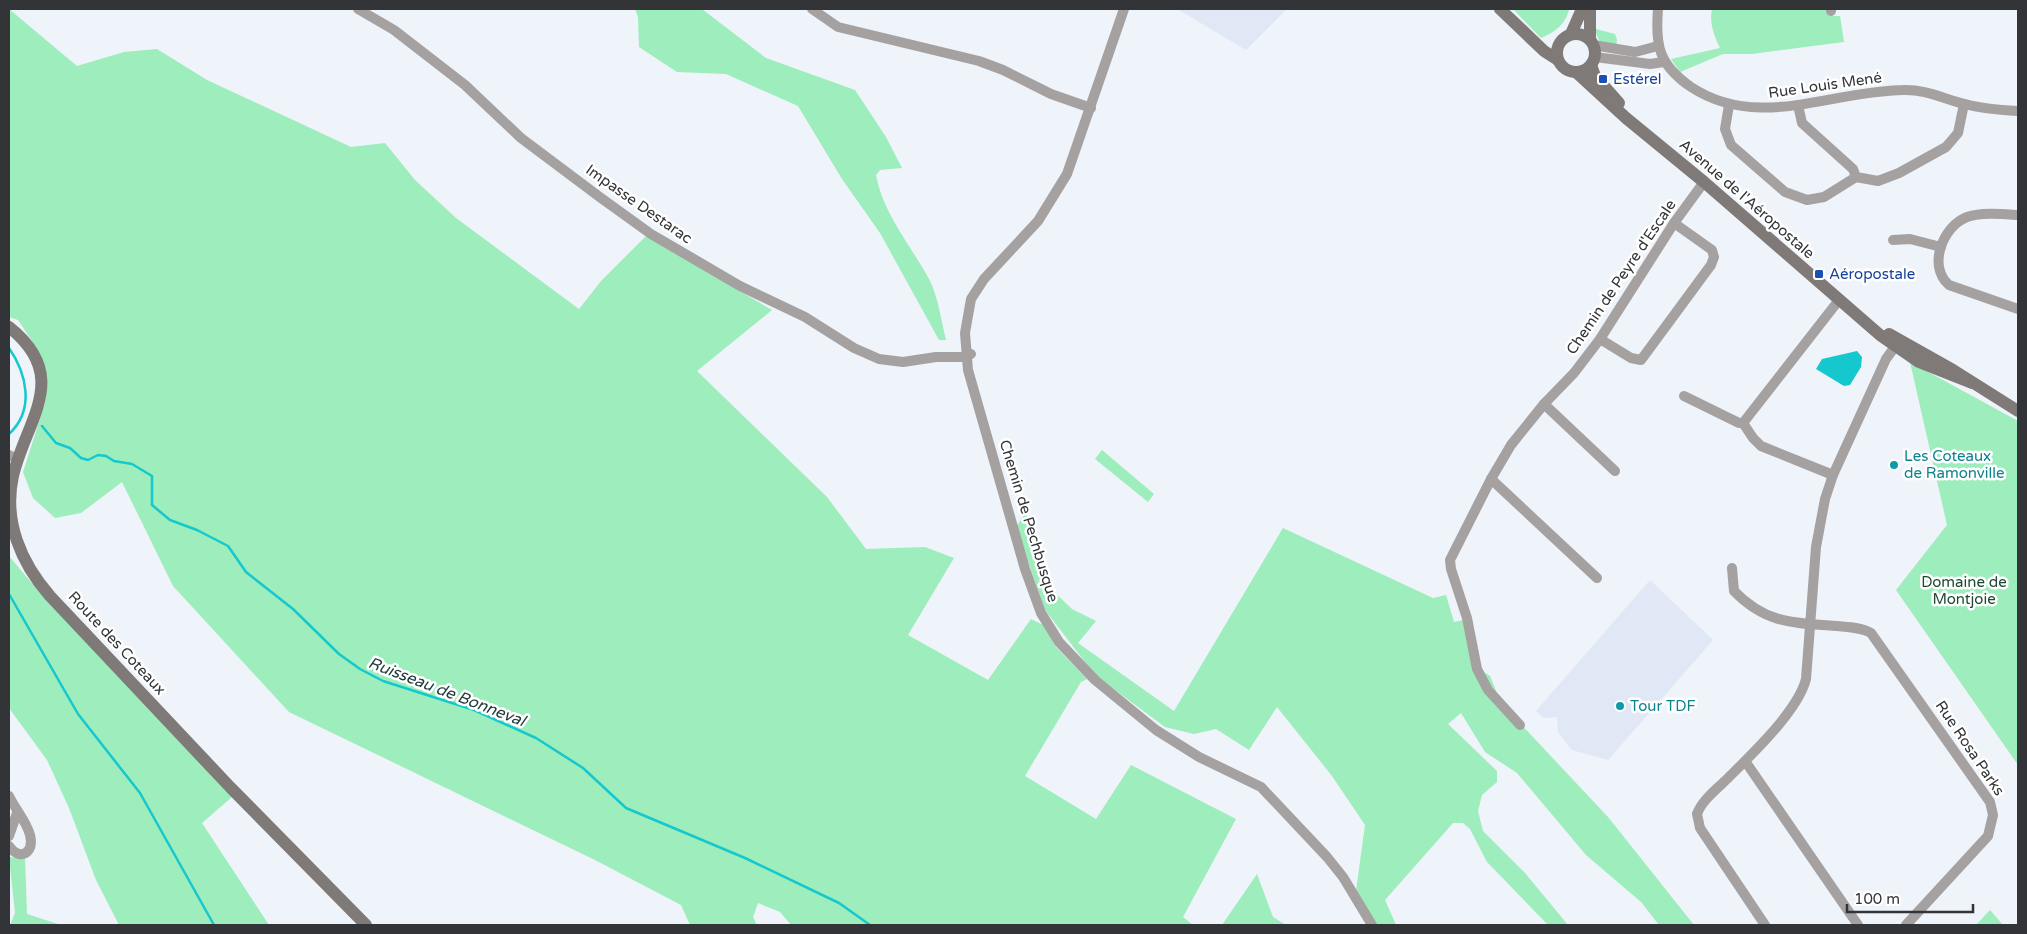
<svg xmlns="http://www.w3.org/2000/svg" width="2027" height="934" font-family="'Varela Round',sans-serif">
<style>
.built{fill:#e0e8f5}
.green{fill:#9dedbd}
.water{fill:#15c8cd}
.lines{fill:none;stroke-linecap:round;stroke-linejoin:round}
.stream{stroke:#15c8cd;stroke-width:2.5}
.street{stroke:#a5a1a0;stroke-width:10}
.secondary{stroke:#7f7a78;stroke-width:12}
.transit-dot{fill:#1a4fb4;stroke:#fff;stroke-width:2}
.culture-dot{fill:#0f9aa8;stroke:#fff;stroke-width:2}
.labels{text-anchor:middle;stroke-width:5;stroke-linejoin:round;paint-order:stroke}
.transit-label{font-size:15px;fill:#164399;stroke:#fff;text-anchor:start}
.street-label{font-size:15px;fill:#333437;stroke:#fff}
.culture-label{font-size:15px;fill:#0d838f;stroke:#fff;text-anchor:start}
.park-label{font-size:15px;fill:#1e4831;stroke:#fff}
.water-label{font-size:16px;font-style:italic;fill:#1f3839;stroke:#fff}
</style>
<rect width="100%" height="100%" fill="#eff3fa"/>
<g class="built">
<path d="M1177,9H1287L1246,50Z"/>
<path d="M1650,580L1713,640L1608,760L1572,750L1558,732L1557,717L1544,718L1536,711Z"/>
</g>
<g class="green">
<path d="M9,9L77,66L124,52L157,49L207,80L351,147L385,143L415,180L456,218L579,309L602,280L646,236L772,310L697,371L827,497L866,549L925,547L954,558L908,635L988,680L1031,619L1043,625L1056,647L1087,679L1081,682L1025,776L1096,819L1131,765L1236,819L1183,917L1193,925H791L780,912L758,903L753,917L757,925H690L681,905L595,860L289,712L173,586L122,482L81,513L55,518L33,498L23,472L45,403L47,379L32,341L18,320L9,317Z"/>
<path d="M635,9H702L766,58L855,90L886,137L902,168L880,170L876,175C883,213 909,243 928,277C938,295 941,320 946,340H939L880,233L842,179L798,106L726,74L677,72L639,47L638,17Z"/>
<path d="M1513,9H1573L1569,10C1565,25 1555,32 1541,38Z"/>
<path d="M1712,9L1827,10L1832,13L1833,16H1840L1844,42L1752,54H1723L1680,72L1671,59L1720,48C1714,35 1709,23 1712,9Z"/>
<path d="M1596,29L1615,34L1617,40L1616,47L1600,43L1596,33Z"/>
<path d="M1910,362L2018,421V765L1896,590L1947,525Z"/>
<path d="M1102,450L1154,494L1148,502L1095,459Z"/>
<path d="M1026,512L1052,590L1072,609L1096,621L1078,643L1174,711L1283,528L1433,598L1446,595L1454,622L1468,619L1479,669L1490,676L1501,703L1608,817L1694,925H1659L1641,902L1586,855L1517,773L1485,752L1461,713L1448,724L1497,771V782L1482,795L1478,811L1483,831L1525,873L1568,925H1548L1487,862L1470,829L1463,823H1453L1385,900L1396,925H1376L1356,891L1365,825L1332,776L1277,707L1249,750L1216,729L1194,734L1165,727L1095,675L1045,610L1016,527Z"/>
<path d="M9,556L41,594L232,797L202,823L269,925H119L96,880L69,808L47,760L9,708Z"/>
<path d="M9,857L25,858L27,914L61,925H10L15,913Z"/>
<path d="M1257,874L1273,917L1286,925H1222Z"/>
<path d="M1990,910L2003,925H1976Z"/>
</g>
<path class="water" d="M1857,351L1862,357L1861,367L1850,385L1844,386L1816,369L1822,359Z"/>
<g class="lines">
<g class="stream">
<path d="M9,348C27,374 35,410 9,434"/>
<path d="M42,426L56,443L70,448L81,458L88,460L98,455L106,456L114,461L132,464L152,476V505L170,520L197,530L228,546L246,572L293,609L339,654L360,669L383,681L474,710L536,738L583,768L626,808L745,858L839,903L870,925"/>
<path d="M9,594L78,714L140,793L214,925"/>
</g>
<g class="street">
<path d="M358,9L394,30L465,85L521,138L601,198L651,234L740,286L805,317L854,348L879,359L903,362L936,357H963L971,354"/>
<path d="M812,9L838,27L979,61L1003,70L1051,94L1091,108"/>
<path d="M1124,9L1067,174L1038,221L984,279L971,299L965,333L968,370L1025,569L1041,613L1059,642L1095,680L1156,730L1199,757L1261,787L1327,857L1343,877L1372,925"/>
<path d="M1658,9C1655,46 1659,65 1691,87C1758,131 1830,91 1903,90C1925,89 1944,99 1965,104C1983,109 2000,110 2018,111"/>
<path d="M1831,11V9"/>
<path d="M1593,45L1635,52L1658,46"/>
<path d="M1595,57L1650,64L1664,62"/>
<path d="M1729,105L1725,129L1731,145L1785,192L1807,200L1824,197L1856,177"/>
<path d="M1798,105L1802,123L1853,169L1856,177L1878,181L1899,173L1946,147L1958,133L1964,104"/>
<path d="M2018,215C2002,214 1983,212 1967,217C1943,226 1927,266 1949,285L2018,309"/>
<path d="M1893,240L1910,239L1941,247"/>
<path d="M1600,339L1631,358L1641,360L1711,265L1714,257L1712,250L1674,223"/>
<path d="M1684,396L1739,423H1743"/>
<path d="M1544,404L1615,471"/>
<path d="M1743,423L1839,300"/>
<path d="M1743,423L1753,438L1761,446L1833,475"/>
<path d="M9,455L18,459"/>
<path d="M1491,479L1597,578"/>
<path d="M1732,568L1734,591C1766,624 1794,623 1837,626C1848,627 1861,627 1871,633L1990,802L1993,815L1988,836L1906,925"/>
<path d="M1520,725L1488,690L1477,669L1467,618L1451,569L1450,560L1491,479L1511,445L1544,404L1574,373L1600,339L1674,223L1704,182"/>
<path d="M1745,761L1858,925"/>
<path d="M9,796C15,809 27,822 30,835C35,854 19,861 9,846"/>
<path d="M9,836L17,813"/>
<path d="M1765,925L1700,828L1697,814C1702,800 1717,789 1727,779C1751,755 1798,711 1806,679L1816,547L1825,499L1833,475L1886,359L1899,341"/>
</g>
<g class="secondary">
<path d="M1500,9L1544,51L1558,60"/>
<circle cx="1576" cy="53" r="19"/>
<path d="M1571,34L1582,9"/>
<path d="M1590,39V9"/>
<path d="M1591,65L1595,76L1619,103"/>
<path d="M1576,72L1626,118L1704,182L1880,335L1919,362L1972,383"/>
<path d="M9,327C72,377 26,420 13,476C3,521 21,563 50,596L230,787L366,925"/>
<path d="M1889,334L1953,370L2018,411"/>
</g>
</g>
<g class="transit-dot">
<rect x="1598" y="74" width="10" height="10" rx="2.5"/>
<rect x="1814" y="269" width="10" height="10" rx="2.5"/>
</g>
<g class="culture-dot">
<circle cx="1894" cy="465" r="5"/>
<circle cx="1620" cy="706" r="5"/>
</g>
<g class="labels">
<g class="transit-label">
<text x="1613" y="84">Estérel</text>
<text x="1829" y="279">Aéropostale</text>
</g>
<g class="street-label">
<text transform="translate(1825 85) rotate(-8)" y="5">Rue Louis Mené</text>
<text transform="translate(1747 199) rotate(41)" y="5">Avenue de l'Aéropostale</text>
<text transform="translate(639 204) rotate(35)" y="5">Impasse Destarac</text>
<text transform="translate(1621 277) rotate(-56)" y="5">Chemin de Peyre d'Escale</text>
<text transform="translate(1029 521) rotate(73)" y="5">Chemin de Pechbusque</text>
<text transform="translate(117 643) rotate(47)" y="5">Route des Coteaux</text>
<text transform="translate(1970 748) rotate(56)" y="5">Rue Rosa Parks</text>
</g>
<g class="culture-label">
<text x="1904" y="461">Les Coteaux<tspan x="1904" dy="17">de Ramonville</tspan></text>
<text x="1630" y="711">Tour TDF</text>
</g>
<g class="park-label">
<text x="1964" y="587">Domaine de<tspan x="1964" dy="17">Montjoie</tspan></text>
</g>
<g class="water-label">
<text transform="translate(447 691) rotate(21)" y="6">Ruisseau de Bonneval</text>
</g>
</g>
<rect width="2027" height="934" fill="none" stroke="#333437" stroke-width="20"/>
<path d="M1847 904v8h126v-8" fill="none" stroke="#333437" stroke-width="2.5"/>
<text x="1854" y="904" font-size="15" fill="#333437" stroke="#ffffff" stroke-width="4" paint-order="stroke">100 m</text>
</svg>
